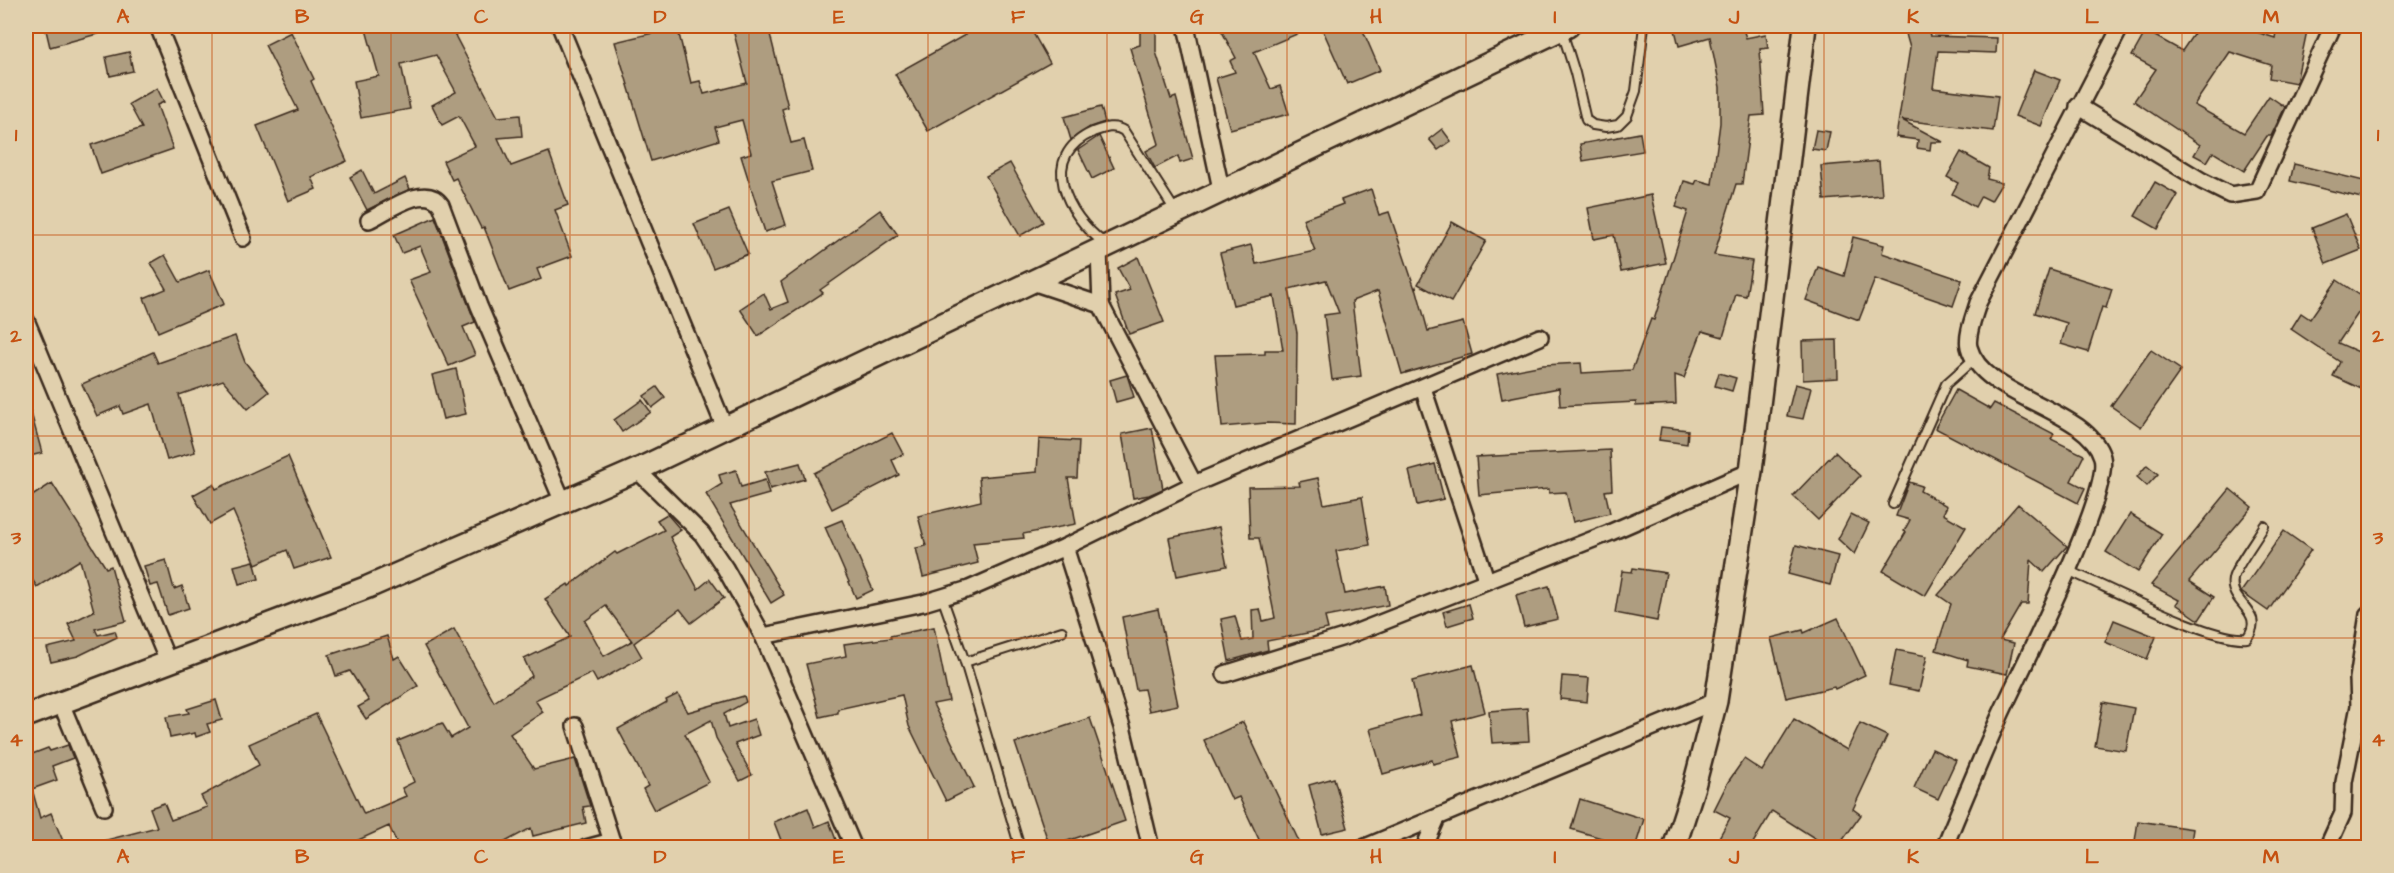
<svg xmlns="http://www.w3.org/2000/svg" width="2394" height="873" font-family="'Architects Daughter',sans-serif">
<style>
.building{fill:#ae9d80;stroke:#3b2a1e;stroke-width:1.5;fill-rule:evenodd}
.lines{fill:none;stroke-linecap:round;stroke-linejoin:round}
.lane-casing{stroke:#3b2a1e;stroke-width:12}
.street-casing{stroke:#3b2a1e;stroke-width:20}
.secondary-casing{stroke:#3b2a1e;stroke-width:26}
.lane{stroke:#e1d0ad;stroke-width:8}
.street{stroke:#e1d0ad;stroke-width:15}
.secondary{stroke:#e1d0ad;stroke-width:21}
.grid{fill:none;stroke:#c55010;stroke-width:1.5;stroke-opacity:0.55}
.neatline{fill:none;stroke:#c55010;stroke-width:2}
.grid-label{font-size:20px;text-anchor:middle;font-weight:bold;fill:#c55010}
</style>
<rect width="100%" height="100%" fill="#e1d0ad"/>
<filter id="ink" filterUnits="userSpaceOnUse"><feTurbulence type="fractalNoise" baseFrequency=".0167" numOctaves="2"/><feDisplacementMap in="SourceGraphic" scale="12" xChannelSelector="R" yChannelSelector="G"/><feConvolveMatrix kernelMatrix="1 2 1 2 8 2 1 2 1" color-interpolation-filters="sRGB"/></filter>
<g filter="url(#ink)">
<g class="building">
<path d="M45,26H112V30L50,47Z"/>
<path d="M365,26H450L498,117L520,115L522,136L498,138L511,166L549,152L568,205L555,210L572,256L537,269L541,279L509,291L484,227L481,228L456,178L452,180L443,161L475,146L459,116L442,125L432,105L456,92L436,55L401,64L410,109L361,118L354,81L379,76Z"/>
<path d="M650,26H677L691,83L700,81L704,94L747,83L732,26H768L788,107L782,109L791,143L804,140L812,171L772,181L786,225L765,232L741,156L751,153L742,120L715,127L719,140L651,161L615,42L653,33Z"/>
<path d="M981,26H1029L1050,63L928,131L895,74Z"/>
<path d="M1140,26H1156V52L1171,99L1176,97L1193,159L1180,163L1178,156L1155,168L1146,151L1159,144L1130,48L1140,45Z"/>
<path d="M1219,26H1316L1254,52L1271,89L1280,86L1289,114L1230,129L1216,78L1235,72L1230,61L1236,58Z"/>
<path d="M1321,26H1361L1380,70L1347,84Z"/>
<path d="M1674,26H1742L1746,38L1766,34L1768,48L1760,49L1764,115L1751,116L1742,184H1736L1714,255L1752,261L1746,296L1736,294L1723,337L1702,331L1684,378L1675,375L1676,404L1636,406V402L1560,406L1559,388L1502,399L1497,374L1543,365L1581,363L1582,373L1632,370L1651,319L1654,320L1688,211L1676,207L1684,181L1695,184L1697,180L1712,184L1720,123V87L1710,37L1679,46Z"/>
<path d="M2199,26H2238L2275,38L2277,26H2308L2296,83L2269,78L2271,65L2230,52L2194,105L2244,133L2269,96L2285,107L2271,136H2267L2244,171L2213,152L2207,162L2194,155L2200,145L2134,101L2156,69L2132,56L2146,31L2182,51Z"/>
<path d="M1928,28L1930,36L1997,38L1996,53L1938,51L1933,88L1998,96L1993,131L1902,120L1943,142H1931L1930,150L1917,148L1918,140L1896,137L1910,48L1906,34Z"/>
<path d="M291,32L314,79L311,81L347,161L311,177L316,189L288,201L257,126L298,110L265,45Z"/>
<path d="M129,52L133,71L110,76L106,57Z"/>
<path d="M2034,70L2060,80L2041,126L2015,116Z"/>
<path d="M157,88L164,102L157,105L173,149L101,174L91,145L142,128L129,104Z"/>
<path d="M1101,107L1105,122L1090,127L1071,140L1064,117Z"/>
<path d="M1442,129L1451,141L1438,150L1429,139Z"/>
<path d="M1816,130L1830,132L1826,151L1812,149Z"/>
<path d="M1640,133L1643,151L1583,161L1580,144Z"/>
<path d="M1099,136L1114,168L1092,179L1078,150Z"/>
<path d="M1961,152L1989,168L1987,179L2002,183L1991,201L1981,196L1975,207L1952,194L1958,183L1947,177Z"/>
<path d="M1879,161L1882,195L1824,200L1821,166Z"/>
<path d="M1010,163L1043,222L1020,236L986,176Z"/>
<path d="M2294,164L2368,182L2366,199L2290,181Z"/>
<path d="M362,170L374,194L405,178L410,189L367,210L350,177Z"/>
<path d="M2155,182L2178,195L2158,229L2135,216Z"/>
<path d="M1371,189L1379,215L1389,212L1415,289L1416,287L1428,331L1463,322L1472,354L1402,374L1378,291L1352,301L1361,376L1332,380L1324,315L1339,313L1326,280L1289,289L1297,333L1296,424L1266,423L1222,427L1215,355L1265,354V350H1283L1274,296L1233,305L1220,253L1251,245L1256,264L1315,251L1303,219L1343,204L1341,200Z"/>
<path d="M1651,195L1666,263L1621,272L1614,235L1594,239L1588,208Z"/>
<path d="M729,210L748,254L713,268L694,224Z"/>
<path d="M880,210L898,235L820,290L823,293L758,336L740,309L764,293L771,309L788,302L781,282Z"/>
<path d="M2346,214L2361,250L2326,264L2312,228Z"/>
<path d="M435,217L475,322L463,327L475,355L449,366L409,280L431,272L420,246L402,253L394,235Z"/>
<path d="M1452,222L1486,241L1451,302L1418,284Z"/>
<path d="M1853,237L1884,245L1882,253L1962,280L1953,306L1875,279L1859,320L1806,300L1818,267L1844,276Z"/>
<path d="M165,255L180,282L209,270L224,304L158,332L144,298L166,289L151,263Z"/>
<path d="M1138,257L1164,322L1129,334L1115,295L1130,290L1118,268Z"/>
<path d="M2049,269L2112,289L2106,308L2102,307L2088,352L2061,344L2067,323L2035,313Z"/>
<path d="M2337,280L2367,300L2338,343L2368,356V392L2333,376L2340,362L2291,329L2301,313L2310,319Z"/>
<path d="M235,336L245,362L269,392L248,409L223,380L179,395L195,452L167,460L151,404L123,414L120,406L97,416L82,384L153,352L158,363Z"/>
<path d="M1837,340L1838,378L1803,380L1802,341Z"/>
<path d="M2151,350L2181,370L2141,427L2111,406Z"/>
<path d="M456,369L466,414L443,419L432,375Z"/>
<path d="M1719,373L1736,378L1732,391L1715,386Z"/>
<path d="M1127,375L1134,397L1116,402L1110,380Z"/>
<path d="M1795,384L1811,388L1803,419L1787,416Z"/>
<path d="M657,387L665,398L652,408L644,396Z"/>
<path d="M1956,390L1990,409L1994,403L2054,434L2051,439L2084,455L2071,481L2085,488L2078,503L1935,428Z"/>
<path d="M642,400L651,412L622,432L614,420Z"/>
<path d="M26,409H30L42,453L26,457Z"/>
<path d="M1661,427L1688,430L1687,444L1659,440Z"/>
<path d="M1152,428L1163,489L1149,495L1133,498L1122,434Z"/>
<path d="M892,433L903,454L892,460L899,475L832,509L814,473Z"/>
<path d="M1039,439L1079,441L1077,478H1068L1076,524L1023,534L1024,538L973,543L978,563L923,577L916,548L926,546L918,516L981,501L979,477L1037,472Z"/>
<path d="M1610,450L1612,490L1605,491L1610,513L1573,522L1566,492L1549,493V489L1479,495L1476,457Z"/>
<path d="M1835,452L1860,476L1818,520L1793,496Z"/>
<path d="M288,456L331,557L294,569L287,550L256,564L233,511L210,524L193,495L213,484L216,489Z"/>
<path d="M800,463L805,479L770,489L765,472Z"/>
<path d="M1435,464L1444,499L1417,505L1409,471Z"/>
<path d="M2147,465L2158,474L2147,486L2137,477Z"/>
<path d="M736,470L741,487L765,480L769,494L730,505L784,595L771,603L706,494L722,484L719,475Z"/>
<path d="M1318,478L1324,504L1362,497L1370,545L1336,551L1345,594L1385,586L1388,605L1325,617L1328,629L1267,641L1268,650L1229,661L1221,619L1235,616L1242,641L1253,639L1252,610L1260,609L1263,621L1275,618L1259,538H1250L1248,487L1300,486L1299,482Z"/>
<path d="M1909,482L1922,486L1920,491L1947,506L1943,514L1966,527L1925,596L1883,571L1906,532L1904,531L1910,520L1896,516Z"/>
<path d="M52,483L106,568L111,566L126,621L95,629L98,635L115,631L117,637L78,656L51,662L47,648L76,641L68,624L94,611L80,560L37,587L26,570V500Z"/>
<path d="M2230,489L2252,507L2189,581L2214,597L2199,620L2176,604L2179,600L2151,585Z"/>
<path d="M2018,504L2067,546L2044,572L2031,560L2028,604H2021L2000,640L2014,643L2007,674L1967,666L1968,660L1936,650L1951,604L1938,595Z"/>
<path d="M667,514L681,530L670,537L698,589L710,579L724,598L691,623L680,609L634,643L642,657L597,682L592,673L535,700L543,712L510,734L534,769L575,759L590,806L583,807L586,823L533,836L531,828L494,848H399L389,826L341,848H181L178,841L153,848H96L95,843L157,827L150,808L164,803L171,820L207,807L201,796L259,765L249,744L316,714L364,814L406,796L402,788L414,782L398,741L442,723L451,738L468,728L424,646L454,629L494,702L532,676L524,659L570,637L545,599L568,584L569,586L615,552L617,554L664,530L657,520ZM606,606L632,641L604,656L585,621Z"/>
<path d="M1851,514L1869,523L1854,554L1838,539Z"/>
<path d="M2130,514L2162,534L2138,572L2106,552Z"/>
<path d="M842,520L873,590L856,598L825,527Z"/>
<path d="M1219,527L1227,566L1177,576L1169,538Z"/>
<path d="M2284,531L2311,550L2268,611L2241,592Z"/>
<path d="M1796,545L1838,556L1830,585L1788,574Z"/>
<path d="M166,560L174,589L182,586L189,608L168,615L158,584L150,586L144,566Z"/>
<path d="M254,561L259,579L239,584L234,566Z"/>
<path d="M1633,568L1666,573L1657,621L1615,613L1622,571L1632,572Z"/>
<path d="M1549,586L1558,619L1524,627L1516,595Z"/>
<path d="M1469,604L1473,618L1447,626L1443,612Z"/>
<path d="M1158,609L1178,705L1149,711L1144,689L1136,690L1122,617Z"/>
<path d="M1838,618L1865,675L1835,689L1834,687L1786,698L1771,638L1803,630L1804,633Z"/>
<path d="M2114,620L2156,637L2147,659L2105,642Z"/>
<path d="M934,627L949,701L933,704L974,787L946,801L909,726L902,695L838,709V713L820,717L806,664L846,656L844,644L891,638L890,636Z"/>
<path d="M387,636L394,659L399,656L418,686L366,719L358,707L369,701L350,671L336,676L329,655Z"/>
<path d="M1896,650L1927,656L1919,691L1889,685Z"/>
<path d="M1473,665L1485,712L1452,721L1461,757L1433,764L1432,760L1383,774L1370,729L1420,715L1412,681Z"/>
<path d="M1562,676L1589,678L1587,702L1560,699Z"/>
<path d="M678,694L688,712L744,696L746,702L724,714L728,728L754,719L759,735L735,744L752,775L740,781L716,738L711,720L685,734L709,782L654,810L643,789L648,786L618,729L667,702L666,700Z"/>
<path d="M216,700L222,720L207,724L210,732L196,737L195,733L170,738L166,717L189,713L187,709Z"/>
<path d="M2103,702L2134,708L2126,751L2095,746Z"/>
<path d="M1527,708L1529,741L1492,743L1489,711Z"/>
<path d="M1090,718L1125,821L1050,847L1015,743Z"/>
<path d="M1794,719L1847,750L1860,723L1887,736L1853,809L1861,815L1837,848H1830L1772,811L1750,848H1713L1730,818L1714,810L1728,782L1744,759L1762,771Z"/>
<path d="M1243,722L1295,833L1302,848H1263L1239,797L1232,800L1204,740Z"/>
<path d="M68,745L73,758L52,766L57,780L32,789L40,818L51,813L66,848H26V771L32,769L27,756L48,748L50,751Z"/>
<path d="M1932,749L1956,760L1938,799L1914,788Z"/>
<path d="M1334,778L1348,828L1322,834L1309,785Z"/>
<path d="M1580,799L1644,819L1635,848L1571,829Z"/>
<path d="M808,808L815,827L829,821L839,848H784L774,822Z"/>
<path d="M2138,821L2193,829L2190,848H2134Z"/>
</g>
<g class="lines">
<g class="lane-casing">
<g id="lane">
<path d="M1562,31L1575,73L1586,120L1593,125L1606,127L1618,125L1627,116L1636,91L1644,26"/>
<path d="M1104,243C1067,215 1037,157 1093,132C1104,128 1114,124 1124,131L1176,212"/>
<path d="M1893,504L1946,384L1974,359"/>
<path d="M2067,570C2106,586 2211,642 2247,638C2267,611 2228,604 2233,579C2234,569 2258,537 2264,526"/>
<path d="M942,597L965,662L1020,848"/>
<path d="M965,662L1062,631"/>
</g>
</g>
<g class="street-casing">
<g id="street">
<path d="M158,26L243,238"/>
<path d="M560,26L725,428"/>
<path d="M1186,26L1221,189"/>
<path d="M2078,106L2202,181L2230,195L2257,191L2333,26"/>
<path d="M369,220C388,211 425,182 441,205L479,306L563,502"/>
<path d="M1099,250L1101,305"/>
<path d="M1032,282L1101,305L1194,484"/>
<path d="M26,320L169,664"/>
<path d="M1423,388L1486,579"/>
<path d="M637,470L702,534L725,568L763,636L854,848"/>
<path d="M1065,547L1122,727L1151,848"/>
<path d="M763,636L923,603L969,589L1065,547L1194,484L1540,337"/>
<path d="M1225,674L1347,636L1609,533L1751,471"/>
<path d="M61,703L104,807"/>
<path d="M575,726L614,848"/>
<path d="M586,848L612,841"/>
<path d="M1363,848L1716,701"/>
<path d="M1424,848L1437,818"/>
<path d="M1944,848C1962,804 1980,761 1999,718C2019,673 2112,494 2102,457C2088,408 1982,398 1969,347C1966,335 1975,314 1978,303L2121,26"/>
<path d="M2327,848L2343,813L2344,782L2359,706L2358,679L2368,614"/>
</g>
</g>
<g class="secondary-casing">
<g id="secondary">
<path d="M26,716L368,587L637,470L1568,26"/>
<path d="M1674,848L1694,786L1716,701L1751,471L1805,26"/>
</g>
</g>
<use href="#lane" class="lane"/>
<use href="#street" class="street"/>
<use href="#secondary" class="secondary"/>
</g>
</g>
<path class="grid" d="M212,26V848M391,26V848M570,26V848M749,26V848M928,26V848M1107,26V848M1287,26V848M1466,26V848M1645,26V848M1824,26V848M2003,26V848M2182,26V848M26,235H2368M26,436H2368M26,638H2368"/>
<rect width="2394" height="873" fill="none" stroke="#e1d0ad" stroke-width="66"/>
<rect x="33" y="33" width="2328" height="807" class="neatline"/>
<g class="grid-label">
<text x="123" y="23">A</text>
<text x="302" y="23">B</text>
<text x="481" y="23">C</text>
<text x="660" y="23">D</text>
<text x="839" y="23">E</text>
<text x="1018" y="23">F</text>
<text x="1197" y="23">G</text>
<text x="1376" y="23">H</text>
<text x="1555" y="23">I</text>
<text x="1734" y="23">J</text>
<text x="1913" y="23">K</text>
<text x="2092" y="23">L</text>
<text x="2271" y="23">M</text>
<text x="16" y="141">1</text>
<text x="2378" y="141">1</text>
<text x="16" y="342">2</text>
<text x="2378" y="342">2</text>
<text x="16" y="544">3</text>
<text x="2378" y="544">3</text>
<text x="16" y="746">4</text>
<text x="2378" y="746">4</text>
<text x="123" y="863">A</text>
<text x="302" y="863">B</text>
<text x="481" y="863">C</text>
<text x="660" y="863">D</text>
<text x="839" y="863">E</text>
<text x="1018" y="863">F</text>
<text x="1197" y="863">G</text>
<text x="1376" y="863">H</text>
<text x="1555" y="863">I</text>
<text x="1734" y="863">J</text>
<text x="1913" y="863">K</text>
<text x="2092" y="863">L</text>
<text x="2271" y="863">M</text>
</g>
</svg>
